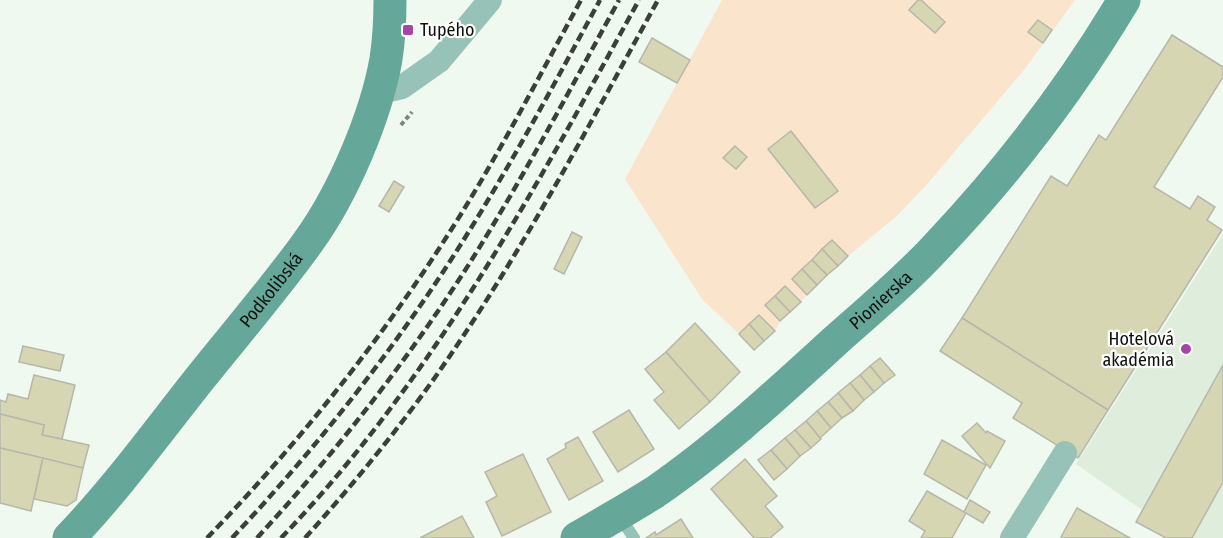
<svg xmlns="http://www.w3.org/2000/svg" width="1223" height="538" font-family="'Fira Sans Condensed',sans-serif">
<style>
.built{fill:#dfeddd}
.green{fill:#fae4cb}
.building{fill:#d6d6b3;stroke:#b6b7ab;stroke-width:1.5}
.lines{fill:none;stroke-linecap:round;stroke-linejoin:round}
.path{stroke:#7e847e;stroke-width:4;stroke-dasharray:4.5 3;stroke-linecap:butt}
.lane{stroke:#97c2b7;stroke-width:12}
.street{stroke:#97c2b7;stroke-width:24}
.secondary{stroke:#65a798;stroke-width:33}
.rail{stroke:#3b3f3b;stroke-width:4.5;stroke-dasharray:9 4.5;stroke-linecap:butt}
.poi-dot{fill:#a843a8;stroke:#fff;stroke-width:2}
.labels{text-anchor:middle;stroke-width:4.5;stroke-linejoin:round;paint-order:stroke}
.poi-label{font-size:18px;fill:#0e110e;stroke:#fff;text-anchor:start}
.street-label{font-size:18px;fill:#0e110e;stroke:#fff}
</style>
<rect width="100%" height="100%" fill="#f0f9ef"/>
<path class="built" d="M1223,234V538H1166L1136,522L1142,510L1076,464Z"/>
<path class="green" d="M722,0H1075L1024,70L929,182L897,216L848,256L832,241L792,278L807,295L801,302L785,286L765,305L780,321L775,331L759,315L739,334L702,299L625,179Z"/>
<g class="building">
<path d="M918,0H921L945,22L935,33L909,10Z"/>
<path d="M1038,20L1052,30L1043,43L1028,32Z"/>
<path d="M1172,35L1223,67V77L1154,187L1190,209L1198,196L1215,207L1207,220L1222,230L1108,410L962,318L1051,176L1067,186L1099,135L1106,140Z"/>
<path d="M652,38L690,60L677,83L639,62Z"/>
<path d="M791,131L838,191L815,208L768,149Z"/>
<path d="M735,146L747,157L736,169L723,158Z"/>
<path d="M394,181L404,187L389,212L379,206Z"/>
<path d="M572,232L582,237L564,274L554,269Z"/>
<path d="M832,240L848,256L838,266L822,249Z"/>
<path d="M822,249L838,266L827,275L812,260Z"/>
<path d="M812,260L827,275L817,285L802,269Z"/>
<path d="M802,269L817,285L807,295L792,279Z"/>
<path d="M785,286L801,302L790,312L775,296Z"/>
<path d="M775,296L790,312L780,321L765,305Z"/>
<path d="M759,315L775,331L764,341L749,324Z"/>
<path d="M962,318L1108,410L1078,458L1013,418L1022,403L940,351Z"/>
<path d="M695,323L740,372L710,402L666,352Z"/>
<path d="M749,324L764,341L754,350L739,334Z"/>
<path d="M23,346L64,355L60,371L19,362Z"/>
<path d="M666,352L710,402L679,429L654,400L664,392L645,369Z"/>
<path d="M880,358L895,375L884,383L870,366Z"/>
<path d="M1223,365V482L1192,538H1166L1136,522Z"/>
<path d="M870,366L884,383L874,392L860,375Z"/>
<path d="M34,375L75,385L62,439L42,435L44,425L0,414V400L6,402L8,394L28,399Z"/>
<path d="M860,375L874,392L864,400L850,383Z"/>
<path d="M850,383L864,400L853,411L838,393Z"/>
<path d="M838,393L853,411L842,418L828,402Z"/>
<path d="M828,402L842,418L831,428L817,411Z"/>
<path d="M629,410L654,449L618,472L593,432Z"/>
<path d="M817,411L831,428L820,438L806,421Z"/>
<path d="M0,414L44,425L42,435L89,445L83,468L0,448Z"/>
<path d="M806,421L821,439L811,448L795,430Z"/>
<path d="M977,423L986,433L987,431L1005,441L990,468L962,436Z"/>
<path d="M795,430L811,448L800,456L785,438Z"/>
<path d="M578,437L603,481L569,500L547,459L566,448L565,444Z"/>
<path d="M785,438L800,456L787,469L771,450Z"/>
<path d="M942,440L986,465L967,499L924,474Z"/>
<path d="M0,448L43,458L31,511L0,503Z"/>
<path d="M771,450L787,469L774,480L758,460Z"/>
<path d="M523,454L551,512L502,536L486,502L497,496L485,472Z"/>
<path d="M43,458L83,468L76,500L67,506L34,499Z"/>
<path d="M745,459L777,496L765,506L783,527L770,538H754L711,489Z"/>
<path d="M927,491L966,513L952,538H921L925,531L909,521Z"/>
<path d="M970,500L990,512L983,523L964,512Z"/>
<path d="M1077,508L1130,538H1063L1061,537Z"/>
<path d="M462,516L474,538H420Z"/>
<path d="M681,519L693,538H646L655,532L656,535Z"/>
</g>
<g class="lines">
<path class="path" d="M401,125L412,112"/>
<path class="lane" d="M618,514L634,538"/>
<g class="street">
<path d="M377,93L402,87L439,61L490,0"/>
<path d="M1012,538L1065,453"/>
</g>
<g class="secondary">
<path id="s1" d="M69,538C117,488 158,431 201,377C237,332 275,288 308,242C343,194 376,116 386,59C389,39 390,20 390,0"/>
<path id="s2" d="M577,538C603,523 630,508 655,492C719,448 778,393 835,341C870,310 907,279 938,245C1008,171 1072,87 1124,0"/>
</g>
<g class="rail">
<path d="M207,538C294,448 374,349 442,244C493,166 536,82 581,0"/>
<path d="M232,538C306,459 373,376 433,287C495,195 547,97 600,0"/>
<path d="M257,538C336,452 408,360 471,261C524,176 571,88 619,0"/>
<path d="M281,538C432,381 535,189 639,0"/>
<path d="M305,538C350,488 392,437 431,383C517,262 587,129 658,0"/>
</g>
</g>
<g class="poi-dot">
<rect x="402" y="24" width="12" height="12" rx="3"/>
<circle cx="1186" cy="349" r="6"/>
</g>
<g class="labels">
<g class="poi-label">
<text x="420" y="36">Tupého</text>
<text x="1174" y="345" text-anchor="end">Hotelová<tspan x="1174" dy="21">akadémia</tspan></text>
</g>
<g class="street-label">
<text dy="6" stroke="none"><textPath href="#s1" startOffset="320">Podkolibská</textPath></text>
<text dy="6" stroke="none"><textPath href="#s2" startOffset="387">Pionierska</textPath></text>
</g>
</g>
</svg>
